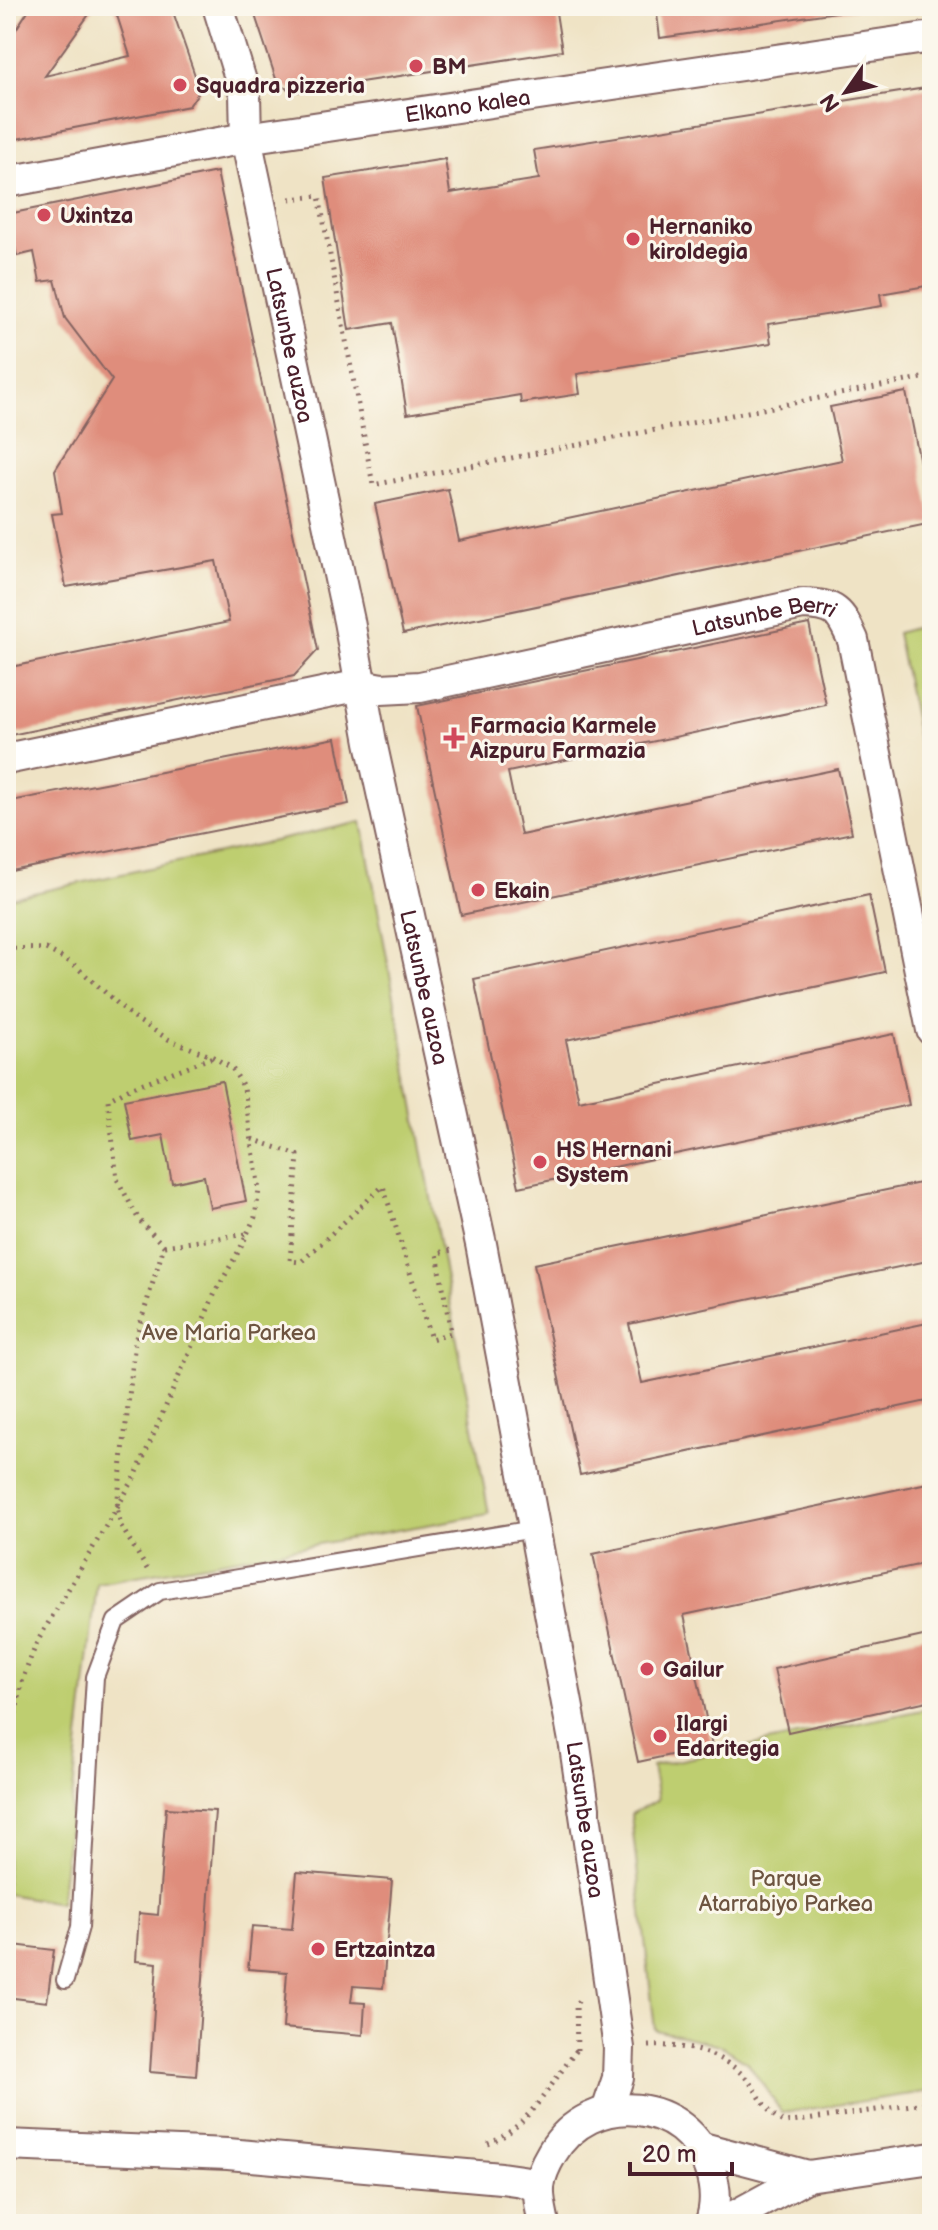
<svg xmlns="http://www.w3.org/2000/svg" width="938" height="2230" font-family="'Balsamiq Sans',sans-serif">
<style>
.green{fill:#bece70;stroke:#84764e;stroke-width:2}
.building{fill:#df8d7c}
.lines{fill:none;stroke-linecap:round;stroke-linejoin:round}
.lane-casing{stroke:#846461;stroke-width:20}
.street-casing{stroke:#846461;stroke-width:34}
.path{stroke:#846461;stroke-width:5;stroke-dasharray:2 6;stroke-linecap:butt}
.lane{stroke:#fff;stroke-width:16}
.street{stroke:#fff;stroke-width:30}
.poi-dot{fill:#d1495b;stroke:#fbf7ec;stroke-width:3}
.labels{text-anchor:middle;stroke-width:6;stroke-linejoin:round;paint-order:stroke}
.poi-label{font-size:22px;font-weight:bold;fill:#4a1f2b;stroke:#fbf7ec;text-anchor:start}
.street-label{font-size:22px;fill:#4a1f2b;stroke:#fbf7ec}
.park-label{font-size:22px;fill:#6d5440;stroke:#fbf7ec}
</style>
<rect width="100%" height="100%" fill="#fbf7ec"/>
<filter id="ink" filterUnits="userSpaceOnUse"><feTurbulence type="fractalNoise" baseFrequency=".0125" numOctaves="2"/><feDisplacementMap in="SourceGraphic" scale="16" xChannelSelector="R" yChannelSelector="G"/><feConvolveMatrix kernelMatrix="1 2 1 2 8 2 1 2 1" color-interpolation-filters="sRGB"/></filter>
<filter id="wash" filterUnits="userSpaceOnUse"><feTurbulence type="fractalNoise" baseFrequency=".006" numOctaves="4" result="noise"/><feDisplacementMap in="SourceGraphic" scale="32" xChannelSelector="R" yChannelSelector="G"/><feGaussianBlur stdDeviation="1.8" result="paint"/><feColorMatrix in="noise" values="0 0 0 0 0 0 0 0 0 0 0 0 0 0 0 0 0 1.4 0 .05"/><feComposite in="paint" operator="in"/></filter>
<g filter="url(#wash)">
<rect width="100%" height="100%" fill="#efe3c5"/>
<g class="green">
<path d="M932,614V807L897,633L925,625Z"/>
<path d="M362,822L489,1514L97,1583L60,1903L6,1894V899Z"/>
<path d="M932,1708V2091L782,2113L748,2063L720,2045L655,2030L631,1814L658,1800L652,1766Z"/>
</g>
<g id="blocks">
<g class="building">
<path d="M31,6H95L45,76L130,56L114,6H171L200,90L189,106L6,141V45Z"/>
<path d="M252,6H555L562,51L296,92L278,85Z"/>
<path d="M656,6H864V8L660,38Z"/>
<path d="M932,87V285L880,294L882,306L768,324L771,343L577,374L580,394L521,403L520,395L407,414L392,323L349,330L325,178L445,159L450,193L539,179L534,150Z"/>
<path d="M217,172L318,650L294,676L6,736V668L229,622L216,561L66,587L52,514L62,513L55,470L112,380L65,318L55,280L40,282L34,252L17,256L8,214Z"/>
<path d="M906,392L932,523L403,634L375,504L448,489L459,541L842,460L830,407Z"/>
<path d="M809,624L826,705L508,772L521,835L838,769L852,833L461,915L417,706Z"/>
<path d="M336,738L349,804L6,872V802Z"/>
<path d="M869,895L885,972L566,1040L579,1101L894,1034L909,1105L519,1187L474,979Z"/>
<path d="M222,1081L246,1201L210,1208L204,1176L172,1183L163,1135L132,1141L124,1100Z"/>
<path d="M925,1182L932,1213V1260L629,1324L642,1383L932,1322V1400L580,1475L534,1264Z"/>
<path d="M932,1482V1562L684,1615L712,1746L638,1762L593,1554Z"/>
<path d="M932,1634V1700L788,1732L774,1669Z"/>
<path d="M166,1808L215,1811L196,2076L150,2072L157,1963L136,1961L139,1913L158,1915Z"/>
<path d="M297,1872L392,1880L383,1988L353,1986L351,2002L365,2003L363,2035L283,2028L287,1972L248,1969L252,1926L292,1929Z"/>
<path d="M6,1944L54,1950L47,2002L6,1997Z"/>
</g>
</g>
</g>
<g filter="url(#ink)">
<use href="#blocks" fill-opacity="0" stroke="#846461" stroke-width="2"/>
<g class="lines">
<g class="lane-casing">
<path id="lane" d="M65,1980L80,1927L95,1677L116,1621L160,1591L534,1529"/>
</g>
<g class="street-casing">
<g id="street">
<path id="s1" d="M218,6L245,94L246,138L349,621L371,742L481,1244L575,1746L619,2048L618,2078L607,2111"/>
<path id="s2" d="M6,182L246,138L932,37"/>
<path id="s3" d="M6,759L361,685L381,689L420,687L803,604C836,605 840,611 853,640L932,1030"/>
<path d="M6,2145L228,2154L501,2178L522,2181L539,2187"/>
<path d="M699,2147L808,2176L932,2158"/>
<path d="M544,2224C542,2213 538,2199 539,2187C540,2176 546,2163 552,2153C590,2088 688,2097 710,2170C716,2188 717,2206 710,2224"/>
<path d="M720,2224L808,2176"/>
</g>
</g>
<g class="path">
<path d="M290,199L319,196L373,485L932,376"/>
<path d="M6,948L46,949L72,963L134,1018L168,1039L213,1057L232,1068L244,1088L259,1190L255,1217L241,1247L215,1293L135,1477L37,1642L23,1678L6,1760"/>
<path d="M252,1139L298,1155L290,1261L301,1262L383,1186L431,1339L451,1333L437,1253L452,1250"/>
<path d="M164,1246L139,1220L117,1179L108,1100L130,1088L213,1057"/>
<path d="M147,1569L121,1526L117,1507L135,1341L164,1246L247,1234"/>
<path d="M649,2046C683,2044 720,2052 744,2076C760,2092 764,2113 785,2123L932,2102"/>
<path d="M577,2050L576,2004L579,2000"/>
<path d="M488,2144C528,2128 551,2083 577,2050"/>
</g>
<use href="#lane" class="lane"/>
<use href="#street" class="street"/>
</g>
</g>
<g class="poi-dot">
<circle cx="416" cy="66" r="8"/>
<circle cx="180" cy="85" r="8"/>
<circle cx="44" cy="215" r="8"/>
<circle cx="633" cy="239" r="8"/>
<path d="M450 726h8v8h8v8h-8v8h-8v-8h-8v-8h8z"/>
<circle cx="478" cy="890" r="8"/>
<circle cx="540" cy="1162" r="8"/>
<circle cx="647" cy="1669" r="8"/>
<circle cx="660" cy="1736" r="8"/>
<circle cx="318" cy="1949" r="8"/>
</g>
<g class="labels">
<g class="poi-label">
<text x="432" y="74">BM</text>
<text x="196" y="93">Squadra pizzeria</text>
<text x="60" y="223">Uxintza</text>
<text x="649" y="234">Hernaniko<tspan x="649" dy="25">kiroldegia</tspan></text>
<text x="470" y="733">Farmacia Karmele<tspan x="470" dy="25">Aizpuru Farmazia</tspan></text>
<text x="494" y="898">Ekain</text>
<text x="556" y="1157">HS Hernani<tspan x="556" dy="25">System</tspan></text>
<text x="663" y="1677">Gailur</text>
<text x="676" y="1731">Ilargi<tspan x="676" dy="25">Edaritegia</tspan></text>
<text x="334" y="1957">Ertzaintza</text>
</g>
<g class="street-label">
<text dy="8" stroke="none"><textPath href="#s2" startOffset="468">Elkano kalea</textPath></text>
<text dy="8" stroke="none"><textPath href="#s1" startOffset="348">Latsunbe auzoa</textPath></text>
<text dy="8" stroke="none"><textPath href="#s3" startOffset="774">Latsunbe Berri</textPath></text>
<text dy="8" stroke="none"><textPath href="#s1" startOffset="1004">Latsunbe auzoa</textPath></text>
<text dy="8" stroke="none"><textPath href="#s1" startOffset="1852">Latsunbe auzoa</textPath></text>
</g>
<g class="park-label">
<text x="229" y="1340">Ave Maria Parkea</text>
<text x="786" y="1886">Parque<tspan x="786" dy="25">Atarrabiyo Parkea</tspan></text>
</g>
</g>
<rect width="938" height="2230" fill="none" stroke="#fbf7ec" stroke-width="32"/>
<g transform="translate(846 92) rotate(236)" stroke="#fbf7ec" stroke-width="6" paint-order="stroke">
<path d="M0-6L14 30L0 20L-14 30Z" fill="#4a1f2b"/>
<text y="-12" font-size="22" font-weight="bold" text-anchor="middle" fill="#4a1f2b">N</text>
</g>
<path d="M630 2162v12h102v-12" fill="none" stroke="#4a1f2b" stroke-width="4"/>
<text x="642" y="2162" font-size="24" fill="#4a1f2b" stroke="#fbf7ec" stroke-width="6" paint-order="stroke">20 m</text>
</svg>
